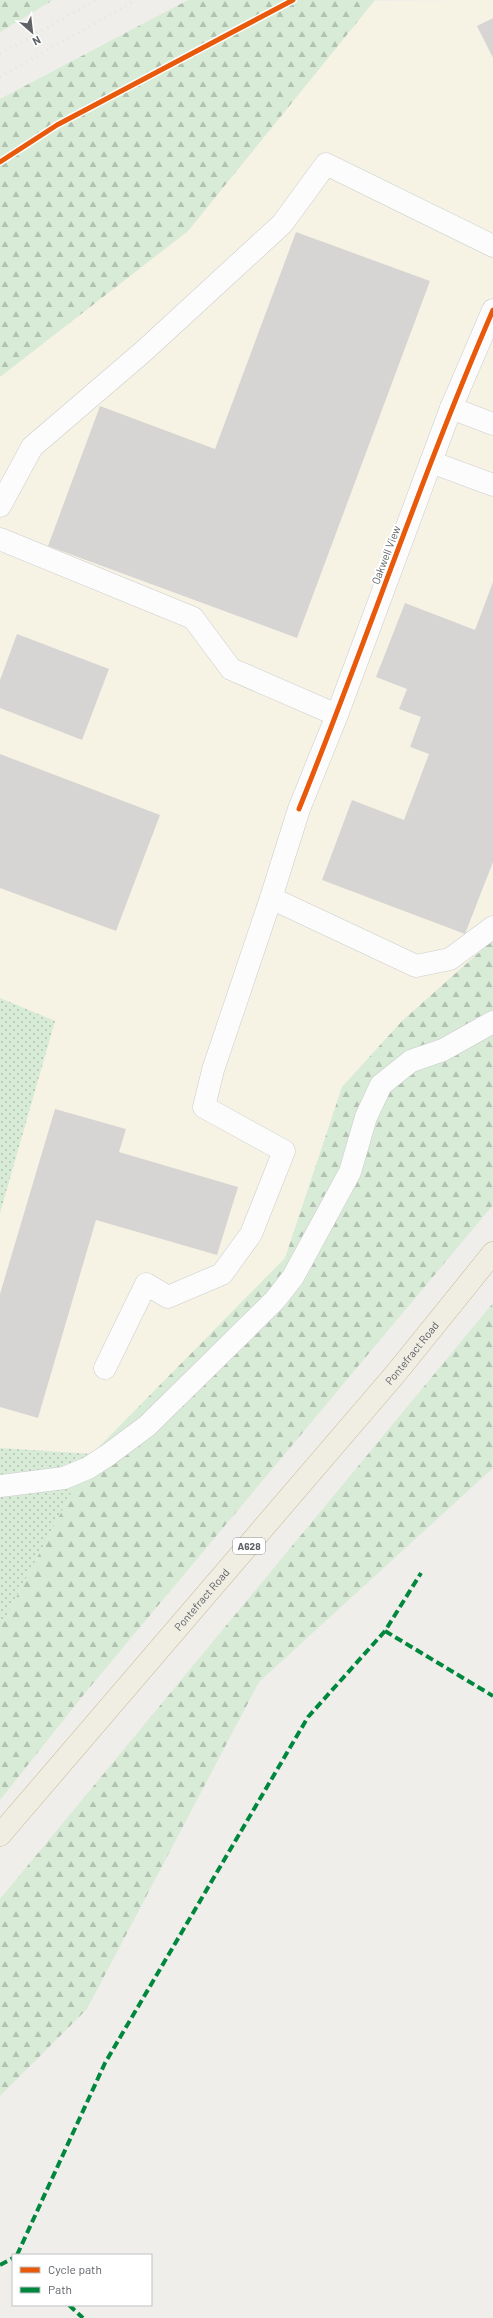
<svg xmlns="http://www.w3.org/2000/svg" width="493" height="2318" font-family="Barlow,sans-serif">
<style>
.commercial{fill:#f7f3e4}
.grass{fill:url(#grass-dots)}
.forest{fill:url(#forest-firs)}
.building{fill:#d6d5d3}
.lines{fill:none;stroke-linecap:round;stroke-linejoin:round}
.minor-casing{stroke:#cbcccc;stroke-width:23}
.highway-casing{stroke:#c8b996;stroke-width:23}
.minor{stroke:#fdfcfc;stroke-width:22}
.highway{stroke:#f0ede3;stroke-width:22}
.rail{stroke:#e4e4e4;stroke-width:3;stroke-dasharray:1 5;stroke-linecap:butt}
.quiet{stroke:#00873e;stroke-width:4;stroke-dasharray:8 4;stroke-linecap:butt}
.cycleway-casing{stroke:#fff;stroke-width:8}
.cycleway{stroke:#e8590c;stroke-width:5}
.labels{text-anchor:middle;stroke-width:4;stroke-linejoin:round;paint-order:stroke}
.shield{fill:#fff;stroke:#8f9295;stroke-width:1}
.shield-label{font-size:10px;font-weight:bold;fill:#5f6368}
.street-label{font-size:11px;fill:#5f6368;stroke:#fff}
</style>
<defs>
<pattern id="grass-dots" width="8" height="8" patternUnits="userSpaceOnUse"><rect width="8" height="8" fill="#d8ebd6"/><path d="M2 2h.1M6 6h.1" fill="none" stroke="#b2c2b1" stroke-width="1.8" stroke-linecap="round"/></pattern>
<pattern id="forest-firs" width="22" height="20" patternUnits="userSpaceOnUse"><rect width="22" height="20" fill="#d8ebd6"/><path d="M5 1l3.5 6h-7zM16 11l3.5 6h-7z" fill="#b2c2b1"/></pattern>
</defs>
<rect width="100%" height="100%" fill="#efeeea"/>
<path class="commercial" d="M493,0V940L402,1021L342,1087L285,1258L92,1454L0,1448V1213L55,1021L0,998V377L188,231L374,1Z"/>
<g class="grass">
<path d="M0,998L55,1021L0,1213Z"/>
<path d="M0,1448L92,1454L0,1628Z"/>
</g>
<g class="forest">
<path d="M0,0H53L0,32Z"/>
<path d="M188,0H375L188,231L0,377V99Z"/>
<path d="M493,940V1205L85,1693L0,1800V1628L92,1454L285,1258L342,1087L402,1021Z"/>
<path d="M493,1303V1468L259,1682L87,2009L0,2096V1899Z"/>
</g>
<g class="building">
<path d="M493,18V58L477,26Z"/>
<path d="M296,232L430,281L297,638L48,546L100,406L215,449Z"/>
<path d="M493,582V862L465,934L322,880L352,800L404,820L429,754L410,747L421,717L399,709L407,689L376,677L405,603L475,630Z"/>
<path d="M17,634L109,669L82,740L0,708V680Z"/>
<path d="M0,754L160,815L116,931L0,888Z"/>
<path d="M55,1109L126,1129L119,1152L238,1187L217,1255L96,1220L38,1418L0,1407V1294Z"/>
</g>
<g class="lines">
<g class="minor-casing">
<g id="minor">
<path d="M493,310L451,408L337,715L299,809L271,898L416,966L450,959L493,927"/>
<path d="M451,408L493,424"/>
<path d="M431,462L493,485"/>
<path d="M0,506L32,447L145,350L282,224L326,164L493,246"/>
<path d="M0,539L193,618L231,669L337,715"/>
<path d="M105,1368L146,1284L168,1297L222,1274L251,1234L284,1151L204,1107L213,1070L271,898"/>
<path d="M0,1486L64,1478L88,1468L108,1455L147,1426L275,1300L293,1277L350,1172L366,1117L381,1085L411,1061L443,1050L493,1022"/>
</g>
</g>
<g class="highway-casing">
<g id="highway">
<path id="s1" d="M0,1835L397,1372L493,1253"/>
</g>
</g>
<use href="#minor" class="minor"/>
<use href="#highway" class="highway"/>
<g class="rail">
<path d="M0,54L96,0"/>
<path d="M0,77L136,0"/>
</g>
<g class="quiet">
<path d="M385,1631L493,1696"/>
<path d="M17,2255L105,2063L308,1717L385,1631L421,1573"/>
<path d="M0,2265L13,2258"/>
<path d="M69,2305L83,2318"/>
</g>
<g class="cycleway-casing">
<g id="cycleway">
<path d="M0,162L57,125L293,0"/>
<path d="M299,809C366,643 422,474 493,310"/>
</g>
</g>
<use href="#cycleway" class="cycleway"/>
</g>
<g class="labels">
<rect class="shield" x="233" y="1538" width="32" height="16" rx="3"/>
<g class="shield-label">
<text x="249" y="1550">A628</text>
</g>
<g class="street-label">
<text transform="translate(386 555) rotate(-69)" y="4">Oakwell View</text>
<text dy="4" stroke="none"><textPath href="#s1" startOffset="634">Pontefract Road</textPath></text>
<text dy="4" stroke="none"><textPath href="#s1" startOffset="310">Pontefract Road</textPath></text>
</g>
</g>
<rect x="12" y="2254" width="140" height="52" fill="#ffffff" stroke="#bfc1c3"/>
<rect x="20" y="2267" width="20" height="6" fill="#e8590c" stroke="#bfc1c3"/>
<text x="48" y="2274" font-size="12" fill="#5f6368">Cycle path</text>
<rect x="20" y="2287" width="20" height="6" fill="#00873e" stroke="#bfc1c3"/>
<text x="48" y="2294" font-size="12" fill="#5f6368">Path</text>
<g transform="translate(32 32) rotate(152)" stroke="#ffffff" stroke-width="3" paint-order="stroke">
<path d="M0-3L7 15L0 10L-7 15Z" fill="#5f6368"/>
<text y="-6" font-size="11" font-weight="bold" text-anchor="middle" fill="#5f6368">N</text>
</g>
</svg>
